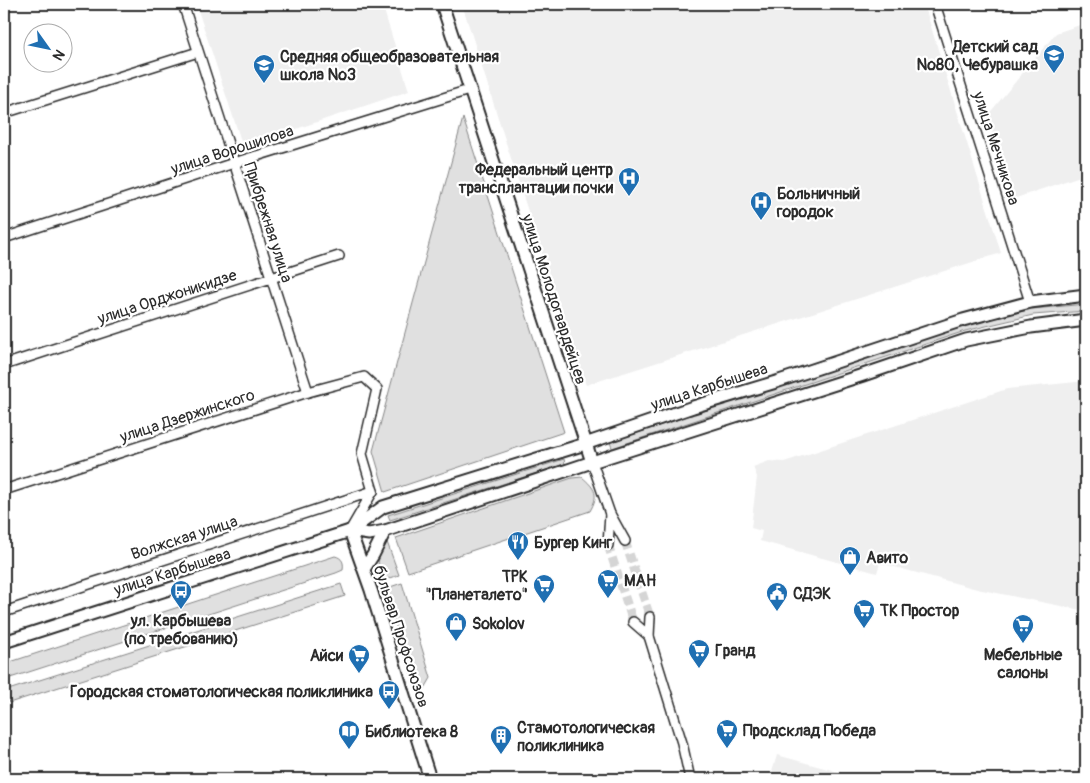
<svg xmlns="http://www.w3.org/2000/svg" width="1090" height="783" font-family="Pangolin,sans-serif">
<style>
.built{fill:#efefef}
.green{fill:#e0e0e0;stroke:#868686}
.lines{fill:none;stroke-linecap:round;stroke-linejoin:round}
.minor-tunnel{stroke:#d5d5d5;stroke-width:9;stroke-dasharray:9 4.5;stroke-linecap:butt}
.minor-casing{stroke:#2b2b2b;stroke-width:12}
.tertiary-casing{stroke:#2b2b2b;stroke-width:15}
.minor{stroke:#fff;stroke-width:9}
.tertiary{stroke:#fff;stroke-width:11}
.labels{text-anchor:middle;stroke-width:4.5;stroke-linejoin:round;paint-order:stroke}
.poi-label{font-size:16px;font-weight:bold;fill:#2b2b2b;stroke:#fff;text-anchor:start}
.street-label{font-size:16px;fill:#2b2b2b;stroke:#fff}
</style>
<rect width="100%" height="100%" fill="#fff"/>
<filter id="ink" filterUnits="userSpaceOnUse"><feTurbulence type="fractalNoise" baseFrequency=".02" numOctaves="2"/><feDisplacementMap in="SourceGraphic" scale="10" xChannelSelector="R" yChannelSelector="G"/><feConvolveMatrix kernelMatrix="1 2 1 2 8 2 1 2 1" color-interpolation-filters="sRGB"/></filter>
<g filter="url(#ink)">
<g class="built">
<path d="M196,4H382L409,91L243,147Z"/>
<path d="M462,4H924L1001,253L586,385L521,190Z"/>
<path d="M1086,23V174L1013,199L987,116L1056,33Z"/>
<path d="M1086,381V611L977,589L880,563L877,573L760,541L762,531L751,528L757,477L753,467L769,461L784,462L1007,389Z"/>
<path d="M777,755L864,779H770Z"/>
</g>
<g class="green">
<path d="M463,118L564,432L385,492L373,451Z"/>
<path d="M1086,304V311L1033,315L965,331L612,448L610,442L964,325L1032,309Z"/>
<path d="M564,459L565,464L390,520L388,515Z"/>
<path d="M582,477C596,489 599,495 590,511L408,572L396,538L572,478Z"/>
<path d="M387,542L399,575L382,581C376,564 377,557 387,542Z"/>
<path d="M335,556C343,558 344,563 343,570L336,573L4,680V664Z"/>
<path d="M402,583L431,678L424,690L418,692L416,689L384,589Z"/>
<path d="M341,584L345,596L9,703L5,691Z"/>
</g>
<g class="lines">
<g class="minor-tunnel">
<path d="M625,541L650,617"/>
<path d="M608,545L633,622"/>
</g>
<g class="minor-casing">
<g id="minor">
<path d="M183,4L308,392"/>
<path d="M935,4L1030,302"/>
<path d="M4,113L198,52"/>
<path d="M4,238L234,163L469,90"/>
<path d="M4,365L339,256"/>
<path d="M592,462L610,514L625,541"/>
<path d="M4,490L308,392L364,377L377,389L362,454L373,491L351,529"/>
<path d="M608,545L610,514"/>
<path d="M4,612L373,491"/>
<path d="M650,617L649,636L682,743L690,779"/>
<path d="M633,622L649,636"/>
</g>
</g>
<g class="tertiary-casing">
<g id="tertiary">
<path d="M442,4L592,462"/>
<path d="M350,531L369,534L385,531L592,462L863,375L966,340L1031,327L1086,320"/>
<path d="M350,531L371,590L430,779"/>
<path d="M364,569L373,555L385,531"/>
<path d="M4,642L350,531L383,507L585,444L693,407L776,382L963,320L1030,302L1086,295"/>
</g>
</g>
<use href="#minor" class="minor"/>
<use href="#tertiary" class="tertiary"/>
</g>
</g>
<defs>
<g id="school-pin" transform="scale(1.125)"><path d="M0 17L-7.5 6A9.5 9.5 0 1 1 7.5 6Z" fill="#1f6fb2" stroke="#fff"/><path d="M0-5L7-2L0 1L-7-2ZM-4 1L0 2.5L4 1V4Q0 6-4 4Z" fill="#fff"/></g>
<g id="hospital-pin" transform="scale(1.125)"><path d="M0 17L-7.5 6A9.5 9.5 0 1 1 7.5 6Z" fill="#1f6fb2" stroke="#fff"/><path d="M-5-5h3v3.5h4V-5h3V5h-3V1.5h-4V5h-3Z" fill="#fff"/></g>
<g id="restaurant-pin" transform="scale(1.125)"><path d="M0 17L-7.5 6A9.5 9.5 0 1 1 7.5 6Z" fill="#1f6fb2" stroke="#fff"/><path d="M-5-6h1v4h1v-4h1v4h1v-4h1v5L-1.5 .5V6h-2V.5L-5-1ZM5-6V6H3V1.5H1.5Q1.5-4 5-6Z" fill="#fff"/></g>
<g id="shop-pin" transform="scale(1.125)"><path d="M0 17L-7.5 6A9.5 9.5 0 1 1 7.5 6Z" fill="#1f6fb2" stroke="#fff"/><path d="M-5-2.5h2.3a2.7 3.5 0 0 1 5.4 0H5L5.5 6h-11ZM-1.5-2.5h3a1.5 2.3 0 0 0-3 0Z" fill="#fff"/></g>
<g id="supermarket-pin" transform="scale(1.125)"><path d="M0 17L-7.5 6A9.5 9.5 0 1 1 7.5 6Z" fill="#1f6fb2" stroke="#fff"/><path d="M-6-5.5h2.5l.6 2H6L4.5 2H-2.5L-4.4-4H-6ZM-1.5 3.2a1.3 1.3 0 1 0 .1 0ZM3 3.2a1.3 1.3 0 1 0 .1 0Z" fill="#fff"/></g>
<g id="bus-pin" transform="scale(1.125)"><path d="M0 17L-7.5 6A9.5 9.5 0 1 1 7.5 6Z" fill="#1f6fb2" stroke="#fff"/><path d="M-5-6H5V4H4V6H2V4H-2V6H-4V4H-5ZM-3.5-4V0h7V-4ZM-3.5 1.2v1.5H-2V1.2ZM2 1.2v1.5H3.5V1.2Z" fill="#fff"/></g>
<g id="civic-pin" transform="scale(1.125)"><path d="M0 17L-7.5 6A9.5 9.5 0 1 1 7.5 6Z" fill="#1f6fb2" stroke="#fff"/><path d="M-.6-6.5H3V-4.5H.6V-3L4-1V1h2V6H-6V1h2V-1L-.6-3ZM-1.2 2.5V6h2.4V2.5Z" fill="#fff"/></g>
<g id="library-pin" transform="scale(1.125)"><path d="M0 17L-7.5 6A9.5 9.5 0 1 1 7.5 6Z" fill="#1f6fb2" stroke="#fff"/><path d="M-6-4Q-3-5.5-.7-3.5V5Q-3 3-6 4ZM6-4Q3-5.5 .7-3.5V5Q3 3 6 4Z" fill="#fff"/></g>
<g id="building-pin" transform="scale(1.125)"><path d="M0 17L-7.5 6A9.5 9.5 0 1 1 7.5 6Z" fill="#1f6fb2" stroke="#fff"/><path d="M-4-6H4V6H1V3H-1V6H-4ZM-2.5-4.3h1.7v1.8h-1.7ZM.8-4.3h1.7v1.8H.8ZM-2.5-1h1.7V.8h-1.7ZM.8-1h1.7V.8H.8Z" fill="#fff"/></g>
</defs>
<g fill-rule="evenodd">
<use href="#school-pin" x="1054" y="55"/>
<use href="#school-pin" x="264" y="65"/>
<use href="#hospital-pin" x="629" y="178"/>
<use href="#hospital-pin" x="761" y="202"/>
<use href="#restaurant-pin" x="518" y="542"/>
<use href="#shop-pin" x="850" y="557"/>
<use href="#supermarket-pin" x="608" y="580"/>
<use href="#supermarket-pin" x="544" y="585"/>
<use href="#bus-pin" x="181" y="591"/>
<use href="#civic-pin" x="777" y="593"/>
<use href="#supermarket-pin" x="864" y="610"/>
<use href="#shop-pin" x="456" y="623"/>
<use href="#supermarket-pin" x="1023" y="625"/>
<use href="#supermarket-pin" x="699" y="650"/>
<use href="#supermarket-pin" x="359" y="655"/>
<use href="#bus-pin" x="389" y="691"/>
<use href="#supermarket-pin" x="727" y="730"/>
<use href="#library-pin" x="349" y="731"/>
<use href="#building-pin" x="501" y="736"/>
</g>
<g class="labels">
<g class="poi-label">
<text x="1038" y="52" text-anchor="end">Детский сад<tspan x="1038" dy="18">№80, Чебурашка</tspan></text>
<text x="280" y="62">Средняя общеобразовательная<tspan x="280" dy="18">школа №3</tspan></text>
<text x="613" y="175" text-anchor="end">Федеральный центр<tspan x="613" dy="18">трансплантации почки</tspan></text>
<text x="777" y="199">Больничный<tspan x="777" dy="18">городок</tspan></text>
<text x="534" y="548">Бургер Кинг</text>
<text x="866" y="563">Авито</text>
<text x="528" y="582" text-anchor="end">ТРК<tspan x="528" dy="18">"Планеталето"</tspan></text>
<text x="624" y="586">МАН</text>
<text x="793" y="599">СДЭК</text>
<text x="880" y="616">ТК Простор</text>
<text x="181" y="626" text-anchor="middle">ул. Карбышева<tspan x="181" dy="18">(по требованию)</tspan></text>
<text x="472" y="629">Sokolov</text>
<text x="715" y="656">Гранд</text>
<text x="1023" y="660" text-anchor="middle">Мебельные<tspan x="1023" dy="18">салоны</tspan></text>
<text x="343" y="661" text-anchor="end">Айси</text>
<text x="373" y="697" text-anchor="end">Городская стоматологическая поликлиника</text>
<text x="517" y="733">Стамотологическая<tspan x="517" dy="18">поликлиника</tspan></text>
<text x="743" y="736">Продсклад Победа</text>
<text x="365" y="737">Библиотека 8</text>
</g>
<g class="street-label">
<text transform="translate(997 148) rotate(72)" y="6">улица Мечникова</text>
<text transform="translate(232 149) rotate(-18)" y="6">улица Ворошилова</text>
<text transform="translate(269 222) rotate(72)" y="6">Прибрежная улица</text>
<text transform="translate(167 296) rotate(-18)" y="6">улица Орджоникидзе</text>
<text transform="translate(555 299) rotate(72)" y="6">улица Молодогвардейцев</text>
<text transform="translate(709 386) rotate(-18)" y="6">улица Карбышева</text>
<text transform="translate(187 415) rotate(-18)" y="6">улица Дзержинского</text>
<text transform="translate(184 537) rotate(-18)" y="6">Волжская улица</text>
<text transform="translate(172 571) rotate(-18)" y="6">улица Карбышева</text>
<text transform="translate(402 636) rotate(72)" y="6">бульвар Профсоюзов</text>
</g>
</g>
<rect width="1090" height="783" fill="none" stroke="#fff" stroke-width="20"/>
<rect x="10" y="10" width="1070" height="763" fill="none" stroke="#2b2b2b" stroke-width="2" filter="url(#ink)"/>
<g transform="translate(48 48) rotate(123)"><circle r="24" fill="#ffffff" stroke="#aaaaaa"/>
<path d="M0-4L9 19L0 12L-9 19Z" fill="#1f6fb2"/>
<text y="-8" font-size="14" font-weight="bold" text-anchor="middle" fill="#2b2b2b">N</text>
</g>
</svg>
